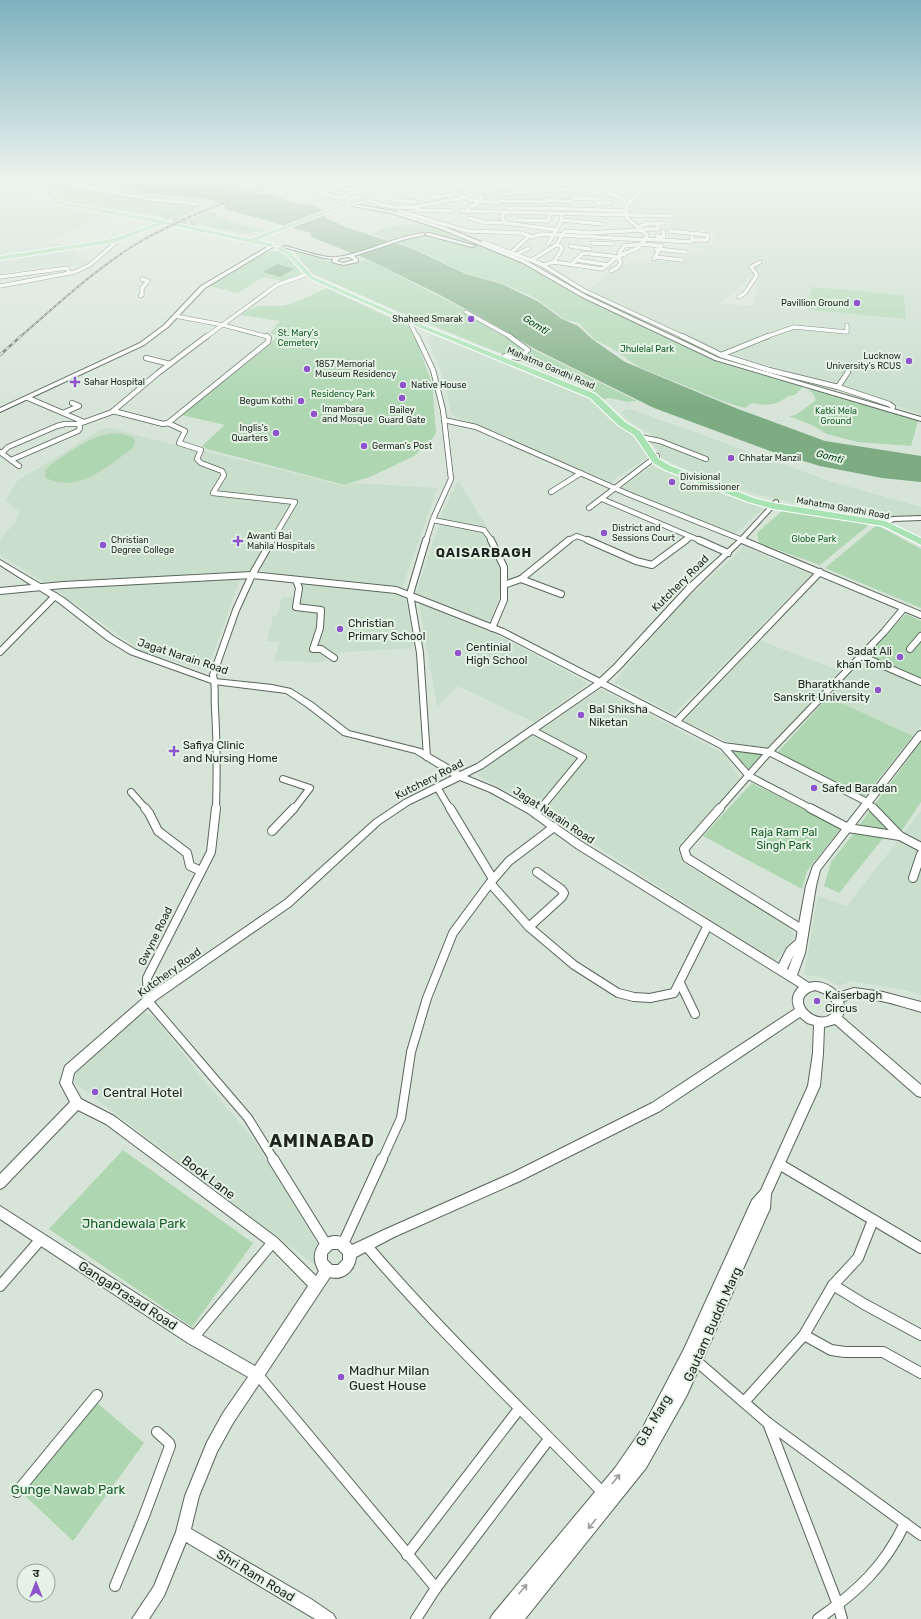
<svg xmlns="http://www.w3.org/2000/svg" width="921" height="1619" font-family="Rubik,'Noto Sans Devanagari',sans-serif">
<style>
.built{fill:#c9decb;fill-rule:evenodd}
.green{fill:#add6b1}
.water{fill:#7dac82}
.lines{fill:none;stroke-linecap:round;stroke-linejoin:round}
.primary-tunnel{stroke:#b2beb3;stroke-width:6;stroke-dasharray:6 3;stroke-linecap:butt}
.minor-far4-casing{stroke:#59665a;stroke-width:4.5}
.minor-far3-casing{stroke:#59665a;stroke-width:6}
.minor-far2-casing{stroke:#59665a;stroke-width:8}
.minor-far1-casing{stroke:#59665a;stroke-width:10}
.minor-casing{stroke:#59665a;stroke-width:12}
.tertiary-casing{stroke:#59665a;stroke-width:2}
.secondary-casing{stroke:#59665a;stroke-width:2}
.primary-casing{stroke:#fff;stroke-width:2}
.minor-far4{stroke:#fff;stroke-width:3.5}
.minor-far3{stroke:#fff;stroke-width:4.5}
.minor-far2{stroke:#fff;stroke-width:6}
.minor-far1{stroke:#fff;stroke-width:8}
.minor{stroke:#fff;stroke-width:10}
.tertiary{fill:#fff;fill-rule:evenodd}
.secondary{fill:#fff;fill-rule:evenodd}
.primary{fill:#a9e3b3;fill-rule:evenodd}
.rail-far1-casing{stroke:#676f67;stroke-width:2}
.rail-casing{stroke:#676f67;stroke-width:2.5}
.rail-far1{stroke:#e4f3e5;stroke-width:1;stroke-dasharray:3;stroke-linecap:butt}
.rail{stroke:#e4f3e5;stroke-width:1.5;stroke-dasharray:4;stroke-linecap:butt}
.oneway{stroke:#9a9c9a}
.poi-dot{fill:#8e54cb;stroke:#e4f3e5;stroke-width:1.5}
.labels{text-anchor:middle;stroke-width:4;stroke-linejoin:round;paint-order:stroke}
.far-poi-label{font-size:9px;fill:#1f241f;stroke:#e4f3e5;text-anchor:start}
.far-park-label{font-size:9px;fill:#165c27;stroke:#e4f3e5}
.far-street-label{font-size:9px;fill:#1f241f;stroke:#e4f3e5}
.far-water-label{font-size:10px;font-style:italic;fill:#003810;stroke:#e4f3e5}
.street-label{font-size:11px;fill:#1f241f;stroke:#e4f3e5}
.poi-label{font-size:11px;fill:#1f241f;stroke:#e4f3e5;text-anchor:start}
.park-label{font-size:11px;fill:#165c27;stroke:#e4f3e5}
.far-district-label{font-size:13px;font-weight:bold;letter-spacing:1px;fill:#1f241f;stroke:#e4f3e5}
.near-poi-label{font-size:13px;fill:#1f241f;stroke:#e4f3e5;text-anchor:start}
.near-street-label{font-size:13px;fill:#1f241f;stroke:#e4f3e5}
.near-park-label{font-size:13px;fill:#165c27;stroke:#e4f3e5}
.near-district-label{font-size:18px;font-weight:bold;letter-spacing:1px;fill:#1f241f;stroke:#e4f3e5}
</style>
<rect width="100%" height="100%" fill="#d7e5d8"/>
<g class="built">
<path d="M0,181H14L21,184L30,197L47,203L110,216L73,229L75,230L47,241L64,245H69L75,248L79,259L89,261L80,266L63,264L0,273Z"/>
<path d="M652,181H921V414L827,382L726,354L681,335L587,290L622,265L648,260L683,263L686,254L706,252L691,244L711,243L716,231L671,228L674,215H629L627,208ZM755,274L759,278L753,306L721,303Z"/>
<path d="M432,335L481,353L592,398L608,418L632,434L649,456L611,482L452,415L444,380L427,337Z"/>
<path d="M630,409L835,483L921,507V516H874L814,508L757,494L728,486L673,464L662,458L650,440L654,437L650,433L633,424L620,412Z"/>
<path d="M106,427L198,451L195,462L218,471L222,476L211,494L291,503L250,572L192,573L190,581L240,579L207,671L140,650L56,590L0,555V539L16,522L19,512L6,500L17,481Z"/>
<path d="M205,451L345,486L355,483L437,488L403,586L267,574L260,570L298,501L216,491L227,474L222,469L202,462L201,459Z"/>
<path d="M652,466L732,497L764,508L735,534L621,488Z"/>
<path d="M458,481L487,527L440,518Z"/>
<path d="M439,525L483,532L493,551L501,566V588L496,607L489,622L416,593Z"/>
<path d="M744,547L812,574L674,714L614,682L682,603Z"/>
<path d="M301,582L403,595L406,601L414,648L344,652L323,662L274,661L280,642L267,641L273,616H277L282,597H294Z"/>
<path d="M419,603L502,637L588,683L534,722L458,686L437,707Z"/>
<path d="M759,640L840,671L767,749L726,741L684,721Z"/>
<path d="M865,657L921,683V726L913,736L828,697Z"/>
<path d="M601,689L724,754L740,778L678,849L683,863L787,924L795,936L776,960L644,877L544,812L477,775L486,767Z"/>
<path d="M921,811V995L905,990L852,981L839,986L823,977L804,975L818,896L847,906Z"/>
<path d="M144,1012L154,1017L207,1084L254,1140L319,1247L315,1265L75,1083L76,1073Z"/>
</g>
<g class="green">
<path d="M29,181H44L156,202L204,206L179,218L113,210L68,202L37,184Z"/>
<path d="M211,211C227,222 250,227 269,231L240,233L187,221Z"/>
<path d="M409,224L429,225L450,232L474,244L520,262L532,268L578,296L710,358L804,386L795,395L789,396L777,403L765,405L752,403L745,408L725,402L639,367L610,347L595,340L579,323L566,320L537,299L527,294L501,283L468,274L413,248L371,234L387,227Z"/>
<path d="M293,249L307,250L339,266L353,264L367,259L473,314L534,350L637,401L628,402L610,398L604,399L584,387L402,313L316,275L307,268Z"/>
<path d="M273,251C289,251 292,264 302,274L283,281L263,277L238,293L210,286L262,255Z"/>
<path d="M811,287L902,295L904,296L906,319L810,310Z"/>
<path d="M327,288L412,328L432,384L436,432L433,438L414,456L372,476L345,485L207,449L202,446L225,425L181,415L261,352L278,336L270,333L280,321L241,315C260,301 265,308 286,305C296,303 316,293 327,288Z"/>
<path d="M812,389L918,421L911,446L858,442L827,434L814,426L789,416L796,415L816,400C813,395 815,393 808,391Z"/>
<path d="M116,433L126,435L134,438L135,443L132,449C107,466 79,494 46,478L45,472L49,466C70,452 90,435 116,433Z"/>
<path d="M782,511L870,524L820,565L759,543L757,533Z"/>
<path d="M877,525L921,549V608L825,568Z"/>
<path d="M906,614L921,621V683L865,657Z"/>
<path d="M828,697L913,736L864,797L777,753Z"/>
<path d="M921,742V802L901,832L875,804Z"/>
<path d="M730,749L763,754L750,770Z"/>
<path d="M752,783L841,828L807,871L802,889L703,836Z"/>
<path d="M871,809L890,828L887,832L858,827Z"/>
<path d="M854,833L884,837L839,893L824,886L831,862Z"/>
<path d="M123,1150L253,1243L192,1327L49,1229Z"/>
<path d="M96,1402L144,1443L73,1541L21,1492Z"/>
</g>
<g class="water">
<path d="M101,181L217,182L255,194L271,195L295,203L313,206L321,209L326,218L348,228L411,248L466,274L502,284L539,302L562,319L578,326L592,339L625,362L738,409L825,441L921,456V482L882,478L820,466L770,451L654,408L535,349L502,329L438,294L367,259L311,237V233L225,209L224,205L212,200L145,193Z"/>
<path d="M278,264L294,269L280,277L263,272Z"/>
</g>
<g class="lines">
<path class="primary-tunnel" d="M163,218L196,224"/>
<g class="minor-far4-casing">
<g id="minor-far4">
<path d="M51,181L150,199L197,204"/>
<path d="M238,181L251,187"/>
<path d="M316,181L372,196"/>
<path d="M469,181L493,193L503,194L581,188L584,181"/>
<path d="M607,181L648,182"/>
<path d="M471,183L454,188L455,193L470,200L498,203"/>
<path d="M294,185L339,198L356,192"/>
<path d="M294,185L303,181"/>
<path d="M338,187L351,181"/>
<path d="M581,188H600L604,192L623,198L627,205"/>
<path d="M350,190L370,181"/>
<path d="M431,198L456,194"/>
<path d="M572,198L597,199V203H611"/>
<path d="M366,199C385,207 394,208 414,207"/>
<path d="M392,200L416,202"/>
<path d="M547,200L571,202"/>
<path d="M499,201L548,202"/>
<path d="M506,208L572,209"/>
<path d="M572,209L626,211"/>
<path d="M417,210L452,211"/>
<path d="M421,210L414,207L462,198"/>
<path d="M399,211L467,231L521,233L532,237L542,234L646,240"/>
<path d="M462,211L672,216"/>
<path d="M468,211L470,206H474L483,196"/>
<path d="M504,212L502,218L506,223L557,230"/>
<path d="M470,218L483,222L505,223"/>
<path d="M519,220L548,221L550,214"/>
<path d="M562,220L602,224"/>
<path d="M638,227L646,224L664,223"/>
<path d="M644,229H658V226"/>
<path d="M670,231L708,235L707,240H692"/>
<path d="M657,236L664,237L663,231"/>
<path d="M646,239L691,242L692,237"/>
<path d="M483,242L541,264L583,290L684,337"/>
<path d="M592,243L613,244"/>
<path d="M548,244L562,220L561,216"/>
<path d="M570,246L590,249"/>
<path d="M656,249L686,252"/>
<path d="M512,252L529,236"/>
<path d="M517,254L529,248"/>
<path d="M624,255L619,253L624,246L643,244L661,246"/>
<path d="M656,257L682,260"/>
<path d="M654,259L661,246"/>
<path d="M532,260L556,245"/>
<path d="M576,260L609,265"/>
<path d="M554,262L562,249L561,246L556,245L565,231L589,233L641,230"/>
<path d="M572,264L583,253L620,257"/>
<path d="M543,265L554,262L602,269C607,266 610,262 614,259C629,248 638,255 647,235L627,218L626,207L649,181"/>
<path d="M611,271L618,267L621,262L618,258"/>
<path d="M0,277L67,268L69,273"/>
<path d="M0,286L75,272L90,265L115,243L110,240"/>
<path d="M140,296L142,295V288L148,281L142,279"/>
<path d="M739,297L745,293L757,275L751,267L760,262"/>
<path d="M466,312L511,337"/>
<path d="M175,316L223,325L268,337"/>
<path d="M409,321L417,337"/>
<path d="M206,337L277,285L310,273"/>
<path d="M765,337L794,327L847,332V325"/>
</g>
</g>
<g class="minor-far3-casing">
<g id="minor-far3">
<path d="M417,336L433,370L443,410L451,479L433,519L426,541"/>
<path d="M682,336L721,355L769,370L838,387L889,404L893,407"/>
<path d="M721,355L768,336"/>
<path d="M505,356L520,358L528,350L509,336"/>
<path d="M146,358L170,364"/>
<path d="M838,387L848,372"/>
<path d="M28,398L84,422"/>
<path d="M113,411L163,424L168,423L185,431L179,443L201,450L197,459L201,463L222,471L224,475L213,493L295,502L272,541"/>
<path d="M63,413L79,406L72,403"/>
<path d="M444,420L476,427L628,494L745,541"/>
<path d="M168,423L268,342L269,338L267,336"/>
<path d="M640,437L660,441L706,459"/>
<path d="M0,452L19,466"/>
<path d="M2,453L8,447L57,426L65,424H79L112,412L158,373L207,336"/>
<path d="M11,460L78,431L80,428L79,424"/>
<path d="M551,492L581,473"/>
<path d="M602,499L701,541"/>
<path d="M589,508L657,456"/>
<path d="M433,520L484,530L492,541"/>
<path d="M567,541L577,536L590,541"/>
<path d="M685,541L691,537"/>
</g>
</g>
<g class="minor-far2-casing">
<g id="minor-far2">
<path d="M426,540L410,594L420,653L427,757"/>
<path d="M491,540L504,567V600L492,628"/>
<path d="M588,540L636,561L652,565L686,540"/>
<path d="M699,540L728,553"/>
<path d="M742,540L921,615"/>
<path d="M521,579L561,594"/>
<path d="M296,580L299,588L296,607L321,610L320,628L313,649H321L334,658"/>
<path d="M504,585L521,579L569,540"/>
<path d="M0,591L63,585L252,575L396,590L503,632L723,746L769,752L867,802L874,809"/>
<path d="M910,649L921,636"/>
<path d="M0,652L55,596"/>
<path d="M861,656L921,682"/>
<path d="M676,722L820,572"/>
<path d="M532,730L583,757L540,809"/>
<path d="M723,746L749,776L812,809"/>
<path d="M283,779L310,788L294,809"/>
<path d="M437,787L450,809"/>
<path d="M131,792L146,809"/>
<path d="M216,809C217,775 217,743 215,709C214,697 216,687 213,675L236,610L252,575L272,540"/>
<path d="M719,809L769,752L884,632L904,608"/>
</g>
</g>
<g class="minor-far1-casing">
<g id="minor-far1">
<path d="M145,808L149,813L158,831L187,853L190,866L201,871"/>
<path d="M216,808L211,852L147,978L148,1001L248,1118L274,1160"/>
<path d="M450,808L493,879"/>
<path d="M720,808L684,849L687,858L803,930"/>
<path d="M810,808L848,828L900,836"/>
<path d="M873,808L900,836L921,847"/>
<path d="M536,814L541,808"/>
<path d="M272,831L294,808"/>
<path d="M913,878L921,854"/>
<path d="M490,883L529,927L574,965L618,993L634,997L650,998L674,993L708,925"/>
<path d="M529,927L562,897L564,893L561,889L537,872"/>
<path d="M680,983L695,1014"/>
<path d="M382,1160L401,1118L411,1052L427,998L453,933L490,883L509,861L554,827"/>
</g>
</g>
<g class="minor-casing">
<g id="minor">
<path d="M273,1159L327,1246"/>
<path d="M779,1164L921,1248"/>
<path d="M343,1244L382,1159"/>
<path d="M366,1245C441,1333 525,1412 605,1495"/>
<path d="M833,1285L864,1304L921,1335"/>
<path d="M0,1286L41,1239"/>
<path d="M804,1335L831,1350L845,1352H883L921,1373"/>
<path d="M193,1338L273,1242"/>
<path d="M694,1359L768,1423L838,1605L842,1619"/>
<path d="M258,1375L436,1588"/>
<path d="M744,1402L804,1335L833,1285L858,1258L873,1220"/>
<path d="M768,1423L921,1535"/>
<path d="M17,1492L97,1395"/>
<path d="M407,1555L519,1409"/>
<path d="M115,1586L144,1516L170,1446L169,1443L157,1432"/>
<path d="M416,1619L436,1588L549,1439"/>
<path d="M818,1619C857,1592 885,1566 905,1523"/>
</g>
</g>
<g class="tertiary-casing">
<g id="tertiary">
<path d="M398,181H404L381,193L378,192Z"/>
<path d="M353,204L393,211L445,227L527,261L586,295L719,358L921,417V421L715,360L582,297L523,263L441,229L391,213L352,206Z"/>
<path d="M423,233L425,235L406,239L354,256L358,259V262L343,265L332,262L333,259L324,258L283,247L285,246C299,249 323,259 337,257C366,253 393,237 423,233ZM349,257L354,260L343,263L337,261L340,258Z"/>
<path d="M426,233H430L476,246L472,247L426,235Z"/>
<path d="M269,246L273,247L205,288L168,327L144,345L0,412V408L140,343L164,325L201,286Z"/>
<path d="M776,500L778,501V503L743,541L693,590L620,669L603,685L483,768L467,776L496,788L534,809L582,842L779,964L787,948L796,940L806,886L813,866L918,732L921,731V740L820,870L816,886L805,953L797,975L809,983C820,980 831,985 838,993L854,988L883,992L921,1002V1012C897,1005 868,994 843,1001L845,1009L842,1017L921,1085V1097L917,1096L835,1024L824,1027L823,1053L820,1086L771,1194L770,1209L768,1213L687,1395L646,1468L525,1619H490L493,1614L615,1468L642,1429L684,1349L752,1200L761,1190L808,1086L813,1053L814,1025L807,1023L800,1017L660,1111L520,1181L394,1237L356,1257C355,1270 344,1281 330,1277L233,1423L217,1452L199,1496L191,1529L311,1599L333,1614L336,1619H315L186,1542L164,1596L149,1619H132L154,1586L176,1532L185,1496L207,1442L223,1413L248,1377L188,1343L0,1219V1206L198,1333L255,1366L308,1286L269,1246L106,1124L78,1110L4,1187L0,1189V1174L70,1102L60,1083L65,1066L148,994L285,900L374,820L404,800L452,776L415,753L343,735L307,707L286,693L214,684L130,654L107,640L58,602L0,565V560L64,598L113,636L136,650L215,679L272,685L291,689L313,703L349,731L421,749L460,772L477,764L597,681L614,665L687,586L739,539L774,501ZM460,780L490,792L528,813L576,848L799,987C792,994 791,1001 795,1009L652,1103L512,1173L386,1229L352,1245C336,1223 303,1245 319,1271L316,1276L277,1238L114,1116L81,1099L72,1083L74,1073L156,1000L291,906L380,824L410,804ZM794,954L788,970L787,969ZM815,990C826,993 836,1000 833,1012C819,1030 785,998 815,990ZM332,1249H338L343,1254V1260L338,1265H332L327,1260V1254Z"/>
</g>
</g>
<g class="secondary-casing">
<path id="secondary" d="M921,516V520L894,521L885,526L881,524L892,517Z"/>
</g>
<g class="primary-casing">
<g id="primary">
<path d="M16,181C26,181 28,185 31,194L43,199L57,201L24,181C38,181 51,192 63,200V202L142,216L250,239L378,191L411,181H420L382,193L363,202L353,203L257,240L273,244V246L271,247L164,224L113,243L0,260V256L112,239L157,223L40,201L27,196L24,187Z"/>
<path d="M277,247H281L291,253L314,277L420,324L596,394L625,422L640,431L659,459L671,466L754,498L774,503L885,521L921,538V545L883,526L773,509L748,502L665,470L653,463L634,435L619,426L590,398L416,326L310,279L287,255L277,249Z"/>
</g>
</g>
<use href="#minor-far4" class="minor-far4"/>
<use href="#minor-far3" class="minor-far3"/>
<use href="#minor-far2" class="minor-far2"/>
<use href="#minor-far1" class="minor-far1"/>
<use href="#minor" class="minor"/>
<use href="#tertiary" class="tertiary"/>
<use href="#secondary" class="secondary"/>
<use href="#primary" class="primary"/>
<g class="rail-far1-casing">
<path id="rail-far1" d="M20,337C57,305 92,272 133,246C179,218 230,201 280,181"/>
</g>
<g class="rail-casing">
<path id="rail" d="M0,355L21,336"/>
</g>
<use href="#rail-far1" class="rail-far1"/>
<use href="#rail" class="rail"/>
</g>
<defs><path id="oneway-shaft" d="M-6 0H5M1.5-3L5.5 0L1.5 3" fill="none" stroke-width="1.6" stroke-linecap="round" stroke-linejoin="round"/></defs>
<g class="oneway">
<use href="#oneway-shaft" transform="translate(616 1479) rotate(-50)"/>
<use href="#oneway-shaft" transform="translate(592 1524) rotate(129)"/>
<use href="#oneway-shaft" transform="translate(523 1589) rotate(-50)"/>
</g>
<linearGradient id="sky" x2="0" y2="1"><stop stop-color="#7db1bf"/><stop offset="0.44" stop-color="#edf3ed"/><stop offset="1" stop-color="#edf3ed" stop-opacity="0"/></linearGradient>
<rect width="921" height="408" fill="url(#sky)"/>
<g class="poi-dot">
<circle cx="857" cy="303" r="4"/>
<circle cx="471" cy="319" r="4"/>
<circle cx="909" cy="361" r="4"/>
<circle cx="307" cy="369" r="4"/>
<path d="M73 376h4v4h4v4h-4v4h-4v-4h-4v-4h4z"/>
<circle cx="403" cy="385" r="4"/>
<circle cx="402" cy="398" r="4"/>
<circle cx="301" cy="401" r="4"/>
<circle cx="314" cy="414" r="4"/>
<circle cx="276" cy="433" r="4"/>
<circle cx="364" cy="446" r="4"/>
<circle cx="731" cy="458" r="4"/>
<circle cx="672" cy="482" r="4"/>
<circle cx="604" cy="533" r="4"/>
<path d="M236 535h4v4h4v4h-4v4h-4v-4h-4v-4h4z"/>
<circle cx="103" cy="545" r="4"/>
<circle cx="340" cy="629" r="4"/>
<circle cx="458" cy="653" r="4"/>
<circle cx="900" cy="657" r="4"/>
<circle cx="878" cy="690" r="4"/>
<circle cx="581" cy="715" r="4"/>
<path d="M172 745h4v4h4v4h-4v4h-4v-4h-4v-4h4z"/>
<circle cx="814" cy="788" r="4"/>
<circle cx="817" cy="1001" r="4"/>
<circle cx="95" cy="1092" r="4"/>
<circle cx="341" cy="1377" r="4"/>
</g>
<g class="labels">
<g class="far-poi-label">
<text x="849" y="306" text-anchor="end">Pavillion Ground</text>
<text x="463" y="322" text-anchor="end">Shaheed Smarak</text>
<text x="901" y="359" text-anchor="end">Lucknow<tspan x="901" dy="10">University's RCUS</tspan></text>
<text x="315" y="367">1857 Memorial<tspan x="315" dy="10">Museum Residency</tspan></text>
<text x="84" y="385">Sahar Hospital</text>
<text x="411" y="388">Native House</text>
<text x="293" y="404" text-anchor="end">Begum Kothi</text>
<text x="322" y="412">Imambara<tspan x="322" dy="10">and Mosque</tspan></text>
<text x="402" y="413" text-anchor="middle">Bailey<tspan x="402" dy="10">Guard Gate</tspan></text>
<text x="268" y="431" text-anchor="end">Inglis's<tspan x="268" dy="10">Quarters</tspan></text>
<text x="372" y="449">German's Post</text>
<text x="739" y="461">Chhatar Manzil</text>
<text x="680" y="480">Divisional<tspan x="680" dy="10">Commissioner</tspan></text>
<text x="612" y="531">District and<tspan x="612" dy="10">Sessions Court</tspan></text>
<text x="247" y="539">Awanti Bai<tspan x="247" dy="10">Mahila Hospitals</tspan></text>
<text x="111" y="543">Christian<tspan x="111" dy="10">Degree College</tspan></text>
</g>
<g class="far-park-label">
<text x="298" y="336">St. Mary's<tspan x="298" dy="10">Cemetery</tspan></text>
<text x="647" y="352">Jhulelal Park</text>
<text x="343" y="397">Residency Park</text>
<text x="836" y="414">Katki Mela<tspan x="836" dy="10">Ground</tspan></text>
<text x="814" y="542">Globe Park</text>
</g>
<g class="far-street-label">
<text transform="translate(551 368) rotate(23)" y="3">Mahatma Gandhi Road</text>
<text transform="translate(843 508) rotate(10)" y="3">Mahatma Gandhi Road</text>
</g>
<g class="far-water-label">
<text transform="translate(536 324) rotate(32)" y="4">Gomtī</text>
<text transform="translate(830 456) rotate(15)" y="4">Gomtī</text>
</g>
<g class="street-label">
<text transform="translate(680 583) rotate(-45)" y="4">Kutchery Road</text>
<text transform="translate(183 656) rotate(18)" y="4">Jagat Narain Road</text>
<text transform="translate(429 779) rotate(-27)" y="4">Kutchery Road</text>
<text transform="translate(554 815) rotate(33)" y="4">Jagat Narain Road</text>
<text transform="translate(155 936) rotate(-64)" y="4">Gwyne Road</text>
<text transform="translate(169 972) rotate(-36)" y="4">Kutchery Road</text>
</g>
<g class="poi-label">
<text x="348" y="627">Christian<tspan x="348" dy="13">Primary School</tspan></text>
<text x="466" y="651">Centinial<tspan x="466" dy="13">High School</tspan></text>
<text x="892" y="655" text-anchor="end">Sadat Ali<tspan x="892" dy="13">khan Tomb</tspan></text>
<text x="870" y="688" text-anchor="end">Bharatkhande<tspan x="870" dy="13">Sanskrit University</tspan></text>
<text x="589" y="713">Bal Shiksha<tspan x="589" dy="13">Niketan</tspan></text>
<text x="183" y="749">Safiya Clinic<tspan x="183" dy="13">and Nursing Home</tspan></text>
<text x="822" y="792">Safed Baradan</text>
<text x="825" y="999">Kaiserbagh<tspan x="825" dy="13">Circus</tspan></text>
</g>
<g class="park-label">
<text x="784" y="836">Raja Ram Pal<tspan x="784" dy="13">Singh Park</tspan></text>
</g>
<g class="far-district-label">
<text x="484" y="557">QAISARBAGH</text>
</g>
<g class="near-poi-label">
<text x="103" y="1097">Central Hotel</text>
<text x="349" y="1375">Madhur Milan<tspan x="349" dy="15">Guest House</tspan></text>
</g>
<g class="near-street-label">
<text transform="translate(209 1177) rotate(37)" y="5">Book Lane</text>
<text transform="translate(128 1295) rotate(33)" y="5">GangaPrasad Road</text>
<text transform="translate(712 1324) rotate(-66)" y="5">Gautam Buddh Marg</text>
<text transform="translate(653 1420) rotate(-60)" y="5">G.B. Marg</text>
<text transform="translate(256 1575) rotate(31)" y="5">Shri Ram Road</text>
</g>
<g class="near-park-label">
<text x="134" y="1228">Jhandewala Park</text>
<text x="68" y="1494">Gunge Nawab Park</text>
</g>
<g class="near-district-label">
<text x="322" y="1147">AMINABAD</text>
</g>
</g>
<g transform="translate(36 1583)"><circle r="19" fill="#e4f3e5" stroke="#95a096"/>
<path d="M0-3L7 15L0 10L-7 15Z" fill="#8e54cb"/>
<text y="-6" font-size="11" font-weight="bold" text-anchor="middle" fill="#1f241f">उ</text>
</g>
</svg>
